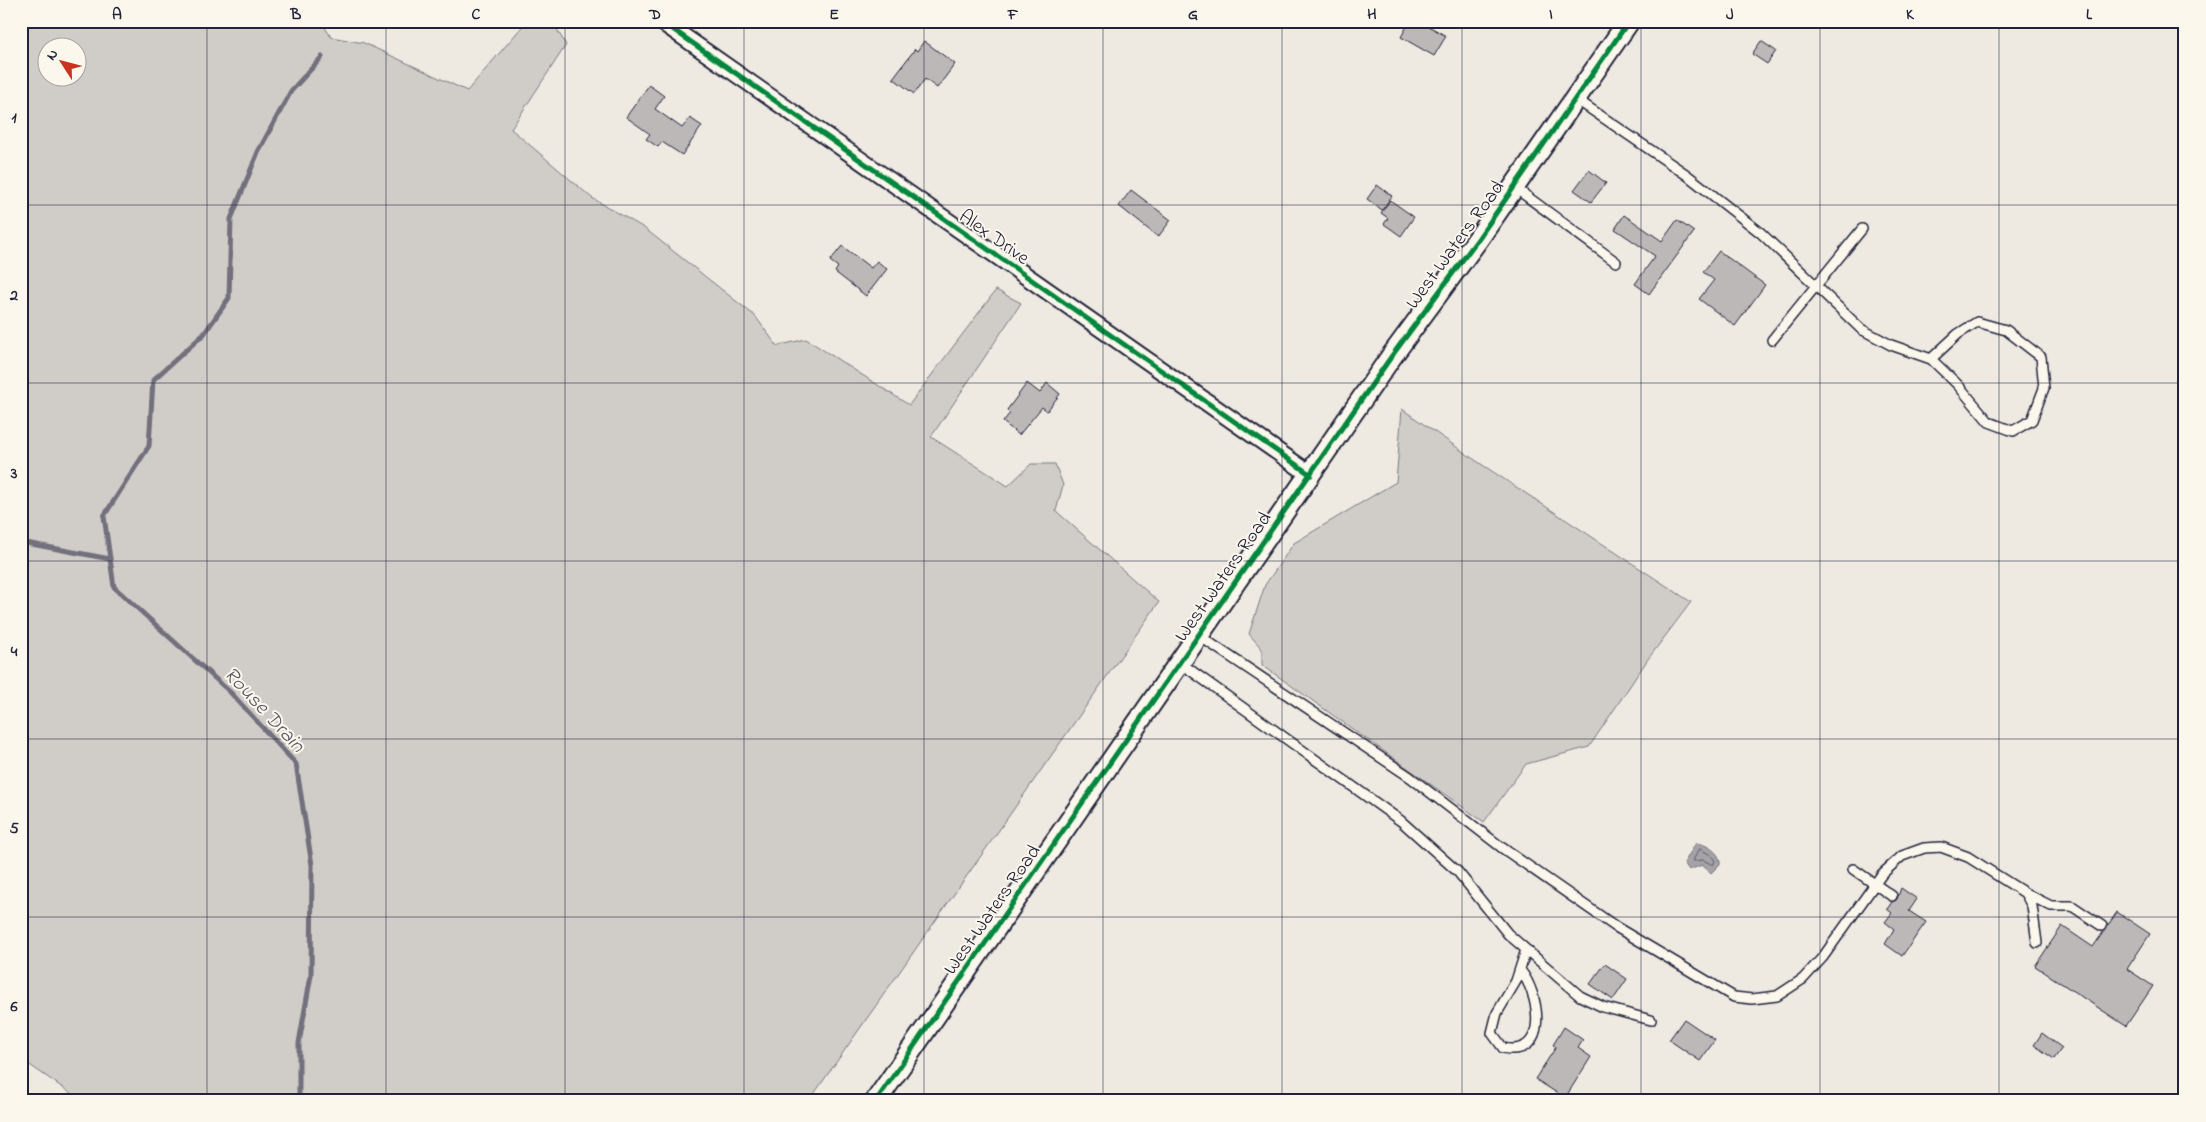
<svg xmlns="http://www.w3.org/2000/svg" width="2206" height="1122" font-family="'Indie Flower',sans-serif">
<style>
.green{fill:#d0cdc9;stroke:#797882;fill-rule:evenodd}
.water{fill:#a6a3a7;stroke:#716f7c}
.lines{fill:none;stroke-linecap:round;stroke-linejoin:round}
.shore{stroke:#575666;stroke-width:1}
.stream{stroke:#716f7c;stroke-width:5}
.building{fill:#bcb8b8;stroke:#22223b}
.service-casing{stroke:#22223b;stroke-width:12}
.minor-casing{stroke:#22223b;stroke-width:20}
.tertiary-casing{stroke:#22223b;stroke-width:24}
.service{stroke:#fbf7ec;stroke-width:9}
.minor{stroke:#fbf7ec;stroke-width:16}
.tertiary{stroke:#fbf7ec;stroke-width:20}
.cycleway-casing{stroke:#fbf7ec;stroke-width:8}
.cycleway{stroke:#00873e;stroke-width:5}
.grid{fill:none;stroke:#22223b;stroke-width:1;stroke-opacity:0.55}
.labels{text-anchor:middle;stroke-width:4;stroke-linejoin:round;paint-order:stroke}
.street-label{font-size:20px;fill:#22223b;stroke:#fbf7ec}
.water-label{font-size:21px;font-style:italic;fill:#575666;stroke:#fbf7ec}
.neatline{fill:none;stroke:#22223b;stroke-width:2}
.grid-label{font-size:16px;text-anchor:middle;font-weight:bold;fill:#22223b}
</style>
<rect width="100%" height="100%" fill="#eeeae2"/>
<filter id="ink" filterUnits="userSpaceOnUse"><feTurbulence type="fractalNoise" baseFrequency=".02" numOctaves="2"/><feDisplacementMap in="SourceGraphic" scale="10" xChannelSelector="R" yChannelSelector="G"/><feConvolveMatrix kernelMatrix="1 2 1 2 8 2 1 2 1" color-interpolation-filters="sRGB"/></filter>
<g filter="url(#ink)">
<g class="green">
<path d="M21,21H321L331,37L364,43L467,91L527,21H552L566,45L511,129L592,198L644,228L755,316L777,346L806,339L909,405L996,290L1021,303L931,437L1008,486L1031,464H1055L1063,485L1056,511L1159,602L809,1101H82L21,1059ZM48,48H78V78H48Z"/>
<path d="M1402,409L1475,460L1691,602L1648,659L1589,747L1526,764L1484,822L1262,665V649L1249,634L1265,585L1294,543L1396,482Z"/>
</g>
<path class="water" d="M1696,843C1707,844 1721,853 1720,864L1711,873L1702,865L1689,870L1684,863Z"/>
<g class="lines">
<path class="shore" d="M1700,849L1711,855L1715,861L1713,865L1703,860L1693,861Z"/>
<g class="stream">
<path d="M21,542L110,559"/>
<path d="M299,1101V1043L311,975L312,865L296,764L230,692L114,587L104,516L149,446L153,380L204,334L229,298L231,219L258,152L291,91L322,57"/>
</g>
</g>
<g class="building">
<path d="M1410,21H1420L1446,36L1434,56L1401,37Z"/>
<path d="M924,41L955,64L937,88L925,79L914,94L893,78L915,49L917,51Z"/>
<path d="M1761,41L1776,51L1767,64L1752,54Z"/>
<path d="M649,85L664,96L655,109L682,128L690,118L702,126L682,155L662,142L658,147L646,139L650,134L626,117Z"/>
<path d="M1589,170L1606,183L1591,202L1574,190Z"/>
<path d="M1377,185L1392,196L1382,210L1367,199Z"/>
<path d="M1131,190L1171,220L1158,237L1119,206Z"/>
<path d="M1390,200L1414,217L1401,236L1384,224L1388,218L1381,213Z"/>
<path d="M1624,215L1662,241L1677,220L1694,232L1649,294L1635,284L1655,256L1615,229Z"/>
<path d="M842,246L871,268L877,261L887,269L866,296L835,272L838,267L830,261Z"/>
<path d="M1719,251L1765,285L1735,326L1699,299L1714,280L1703,272Z"/>
<path d="M1027,383L1040,393L1047,383L1060,394L1047,411L1042,407L1019,435L1003,422L1010,413L1007,410Z"/>
<path d="M1901,888L1917,899L1909,911L1926,922L1902,956L1885,944L1894,929L1885,922L1892,913L1887,909L1892,902L1897,899Z"/>
<path d="M2117,912L2150,934L2127,969L2153,986L2126,1026L2035,966L2062,926L2093,947Z"/>
<path d="M1605,964L1627,979L1613,1000L1590,984Z"/>
<path d="M1684,1019L1715,1040L1700,1061L1669,1040Z"/>
<path d="M1564,1027L1583,1040L1578,1048L1591,1057L1565,1098L1535,1079L1556,1047L1553,1045Z"/>
<path d="M2042,1033L2062,1048L2054,1059L2034,1045Z"/>
</g>
<g class="lines">
<g class="service-casing">
<g id="service">
<path d="M1576,99L1687,175L1761,233L1861,329L1891,345L1931,359L1958,385L1989,422L2013,431L2032,420L2044,388L2041,357L2006,330L1977,322L1958,334L1931,359"/>
<path d="M1514,187L1616,262"/>
<path d="M1772,340L1862,229"/>
<path d="M1198,635L1410,777L1501,847L1616,927L1734,997L1752,999L1777,996L1803,979L1823,957L1882,874L1902,856L1924,848L1941,847L1968,857L2025,893L2051,906H2072L2102,926"/>
<path d="M1179,662L1401,821L1458,872L1508,934L1580,996L1603,1007L1651,1020"/>
<path d="M1853,869L1892,896"/>
<path d="M2025,893L2032,906L2037,943"/>
<path d="M1520,970C1540,994 1550,1058 1503,1048L1492,1033L1497,1013L1516,981L1526,950"/>
</g>
</g>
<g class="minor-casing">
<path id="minor" d="M661,21L1311,475"/>
</g>
<g class="tertiary-casing">
<path id="tertiary" d="M876,1101L1391,357L1478,239L1629,21"/>
</g>
<use href="#service" class="service"/>
<use href="#minor" class="minor"/>
<use href="#tertiary" class="tertiary"/>
<g class="cycleway-casing">
<g id="cycleway">
<path d="M661,21L1311,475"/>
<path d="M876,1101L1391,357L1478,239L1629,21"/>
</g>
</g>
<use href="#cycleway" class="cycleway"/>
</g>
</g>
<path class="grid" d="M207,21V1101M386,21V1101M565,21V1101M744,21V1101M924,21V1101M1103,21V1101M1282,21V1101M1462,21V1101M1641,21V1101M1820,21V1101M1999,21V1101M21,205H2185M21,383H2185M21,561H2185M21,739H2185M21,917H2185"/>
<g class="labels">
<g class="street-label">
<text transform="translate(995 236) rotate(35)" y="7">Alex Drive</text>
<text transform="translate(1454 244) rotate(-54)" y="7">West Waters Road</text>
<text transform="translate(1222 576) rotate(-55)" y="7">West Waters Road</text>
<text transform="translate(991 909) rotate(-55)" y="7">West Waters Road</text>
</g>
<g class="water-label">
<text transform="translate(265 709) rotate(47)" y="7">Rouse Drain</text>
</g>
</g>
<rect width="2206" height="1122" fill="none" stroke="#fbf7ec" stroke-width="55"/>
<g transform="translate(62 62) rotate(306)"><circle r="24" fill="#fbf7ec" stroke="#a4a2a5"/>
<path d="M0-4L9 19L0 12L-9 19Z" fill="#c8321e"/>
<text y="-8" font-size="14" font-weight="bold" text-anchor="middle" fill="#22223b">N</text>
</g>
<rect x="28" y="28" width="2150" height="1066" class="neatline"/>
<g class="grid-label">
<text x="117" y="19">A</text>
<text x="296" y="19">B</text>
<text x="476" y="19">C</text>
<text x="655" y="19">D</text>
<text x="834" y="19">E</text>
<text x="1013" y="19">F</text>
<text x="1193" y="19">G</text>
<text x="1372" y="19">H</text>
<text x="1551" y="19">I</text>
<text x="1730" y="19">J</text>
<text x="1910" y="19">K</text>
<text x="2089" y="19">L</text>
<text x="14" y="122">1</text>
<text x="14" y="300">2</text>
<text x="14" y="478">3</text>
<text x="14" y="656">4</text>
<text x="14" y="833">5</text>
<text x="14" y="1011">6</text>
</g>
</svg>
